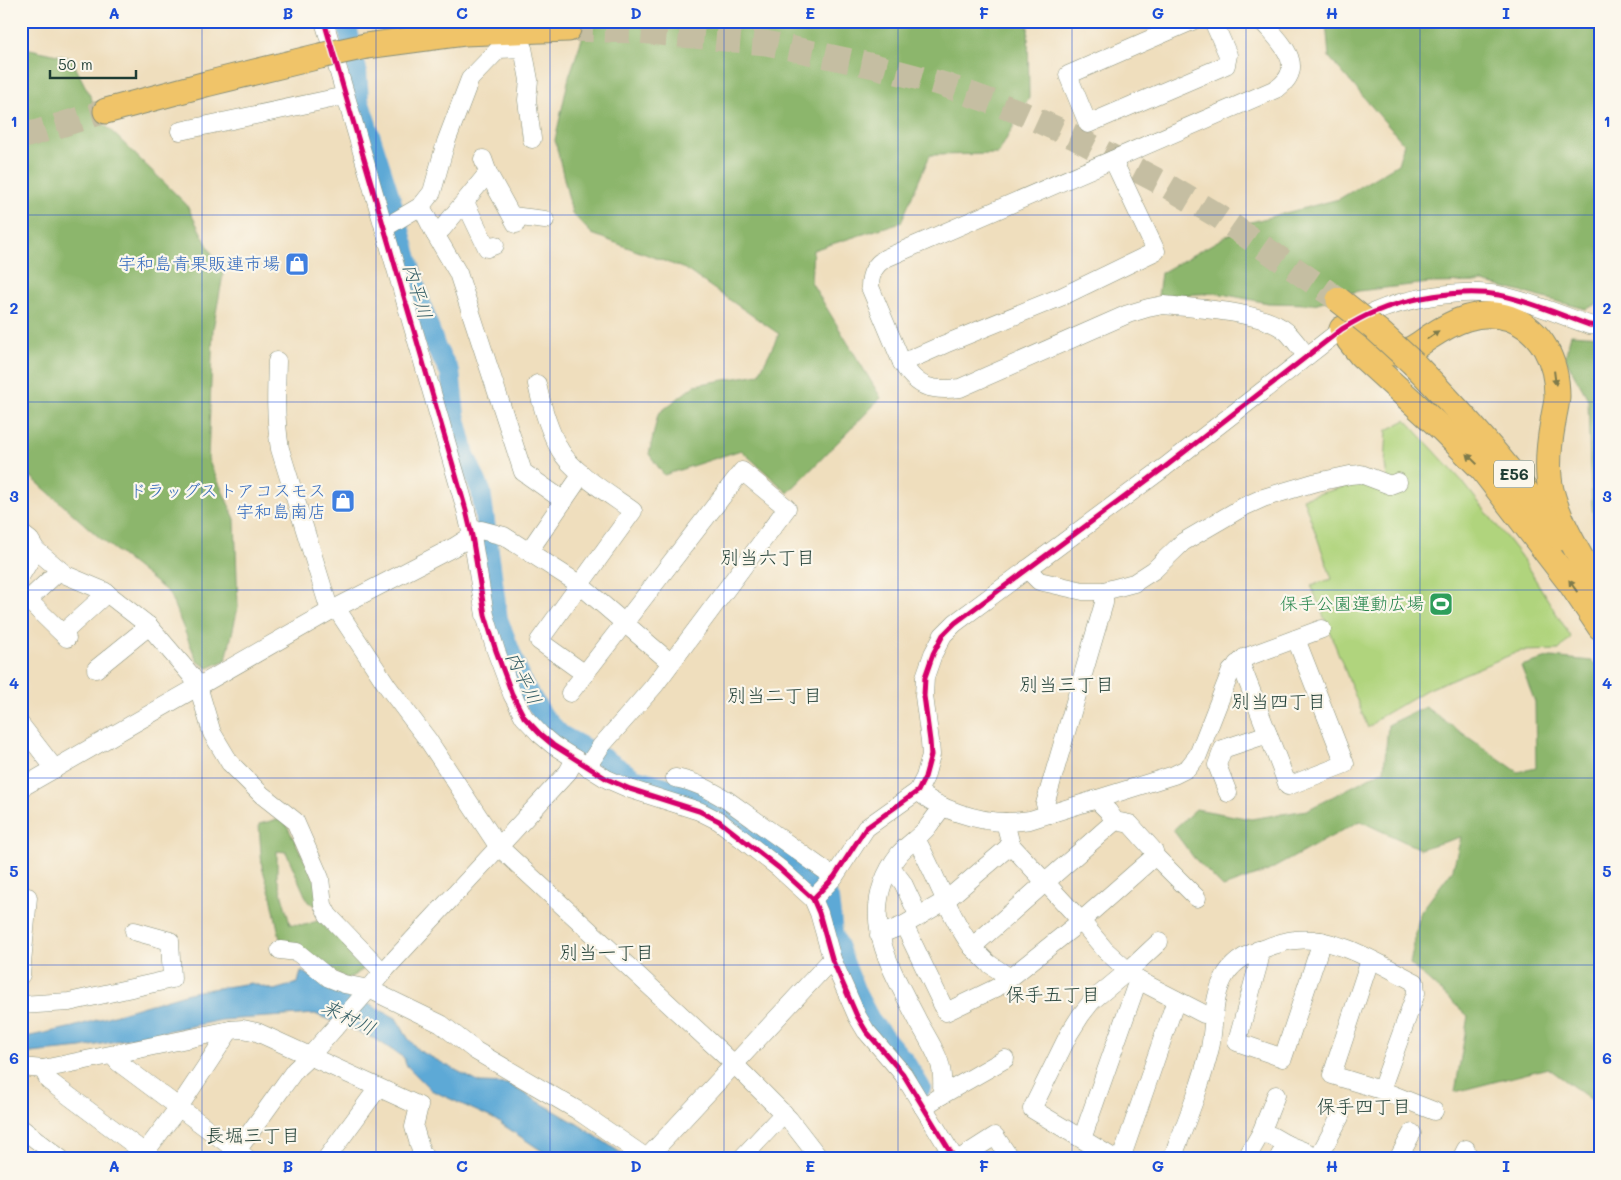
<svg xmlns="http://www.w3.org/2000/svg" width="1621" height="1180" font-family="Mali,'Klee One',sans-serif">
<style>
.green{fill:#b0d47d;stroke:#688858}
.forest{fill:#8cb66c;stroke:#567a50}
.water{fill:#5da9d6;stroke:#3e7385}
.lines{fill:none;stroke-linecap:round;stroke-linejoin:round}
.river{stroke:#5da9d6;stroke-width:20}
.highway-tunnel{stroke:#c5bea2;stroke-width:25;stroke-dasharray:25 12;stroke-linecap:butt}
.minor-casing{stroke:#878e78;stroke-width:19}
.highway-casing{stroke:#878e78;stroke-width:27}
.minor{stroke:#fff;stroke-width:18}
.highway{stroke:#f0c469;stroke-width:25}
.highway-bridge-casing{stroke:#878e78;stroke-width:27;stroke-linecap:butt}
.highway-bridge{stroke:#f0c469;stroke-width:25}
.cycleway-casing{stroke:#fbf7ec;stroke-width:8}
.cycleway{stroke:#d6006c;stroke-width:5}
.oneway{fill:#7d7a4c}
.grid{fill:none;stroke:#1d4ed8;stroke-width:1;stroke-opacity:0.55}
.labels{text-anchor:middle;stroke-width:4.5;stroke-linejoin:round;paint-order:stroke}
.shield{fill:#fbf7ec;stroke:#61756b;stroke-width:1}
.shield-label{font-size:16px;font-weight:bold;fill:#1f3d34}
.shop-label{font-size:18px;fill:#366cbe;stroke:#fbf7ec;text-anchor:end}
.leisure-label{font-size:18px;fill:#27864d;stroke:#fbf7ec;text-anchor:end}
.water-label{font-size:19px;font-style:italic;fill:#325d65;stroke:#fbf7ec}
.neighbourhood-label{font-size:19px;fill:#1f3d34;stroke:#fbf7ec}
.neatline{fill:none;stroke:#1d4ed8;stroke-width:2}
.grid-label{font-size:16px;text-anchor:middle;font-weight:bold;fill:#1d4ed8}
</style>
<rect width="100%" height="100%" fill="#fbf7ec"/>
<filter id="ink" filterUnits="userSpaceOnUse"><feTurbulence type="fractalNoise" baseFrequency=".02" numOctaves="2"/><feDisplacementMap in="SourceGraphic" scale="10" xChannelSelector="R" yChannelSelector="G"/><feConvolveMatrix kernelMatrix="1 2 1 2 8 2 1 2 1" color-interpolation-filters="sRGB"/></filter>
<filter id="wash" filterUnits="userSpaceOnUse"><feTurbulence type="fractalNoise" baseFrequency=".0096" numOctaves="4" result="noise"/><feDisplacementMap in="SourceGraphic" scale="20" xChannelSelector="R" yChannelSelector="G"/><feGaussianBlur stdDeviation="1.12" result="paint"/><feColorMatrix in="noise" values="0 0 0 0 0 0 0 0 0 0 0 0 0 0 0 0 0 1.4 0 .05"/><feComposite in="paint" operator="in"/></filter>
<g filter="url(#wash)">
<rect width="100%" height="100%" fill="#efdebd"/>
<path class="green" d="M1406,420L1462,481L1520,555L1571,637L1559,650L1520,651L1428,689L1380,717L1368,728L1311,585L1332,579L1303,498L1355,484L1389,491L1385,464L1387,430Z"/>
<g class="forest">
<path d="M588,21H1028L1029,98L998,154L930,155L901,222L813,250L811,282L881,398L788,493L741,450L664,475L649,454L658,414L695,385L759,374L779,334L685,269L592,234L572,213L555,140L569,77Z"/>
<path d="M1326,21H1600V303L1586,309L1483,282L1429,283L1358,291L1314,304L1268,303L1217,293L1158,296L1161,273L1251,222L1339,199L1398,164L1404,144L1329,57Z"/>
<path d="M21,47L71,58L104,124L186,204L223,275L213,329L208,459L235,519L238,607L226,660L208,668L197,661L169,593L100,538L21,468Z"/>
<path d="M1571,334L1600,336V542L1594,534L1590,470L1588,399L1565,358Z"/>
<path d="M1551,657L1592,661L1600,669V1106L1548,1068L1455,1092L1468,1016L1410,964L1420,913L1453,869L1461,837L1420,849L1360,821L1268,871L1223,887L1194,858L1173,830L1196,809L1251,819L1307,810L1384,770L1388,725L1425,707L1518,772L1536,768L1535,702L1521,666Z"/>
<path d="M275,820H284L316,882L319,907L308,902L286,852L277,851V877L290,924L305,925L323,919L359,957L364,969L348,979L281,944L271,896L262,867L259,824Z"/>
</g>
<path class="water" d="M301,971L321,982L343,991L396,1018L408,1038L418,1050L480,1083L508,1084L579,1125L630,1159H554L494,1119L431,1090L406,1065L404,1058L377,1040L315,1014L222,1020L81,1048L21,1054V1038L73,1027L192,992L251,983L274,990L298,983Z"/>
<g class="lines">
<path class="river" d="M346,21L357,70L359,100L394,209L416,288L436,348L450,372L455,415L465,455L481,491L498,619L523,684L544,717L561,735L605,759L634,778L697,796L725,810L805,873L829,899L833,933L857,995L872,1023L905,1062L921,1088"/>
</g>
</g>
<g filter="url(#ink)">
<g class="lines">
<g class="highway-tunnel">
<path d="M568,29L638,31L766,43L874,66L942,84L1017,111L1072,136L1164,184L1218,216L1339,300"/>
<path d="M21,137L106,111"/>
</g>
<g class="minor-casing">
<g id="minor">
<path d="M324,21L466,510L472,536L485,615L496,651L512,694L524,717L540,734L553,745L607,779L630,789L699,811L719,821L779,868L813,899L819,913L832,959L857,1016L866,1031L903,1074L955,1159"/>
<path d="M1192,21L1068,75L1088,124L1226,65L1228,55L1213,21"/>
<path d="M1262,21C1279,41 1308,65 1278,88L886,258C874,265 870,274 870,287L902,363C918,389 932,391 960,388L1128,314L1148,308L1163,305C1194,308 1264,311 1287,332C1294,339 1300,348 1307,356"/>
<path d="M180,131L345,96"/>
<path d="M483,159L488,173L516,224"/>
<path d="M488,173L442,229L435,234L458,273L523,472L564,501"/>
<path d="M465,202L487,248L495,245"/>
<path d="M421,206L432,192L446,142L470,79L499,49L523,48L529,80L527,100L532,139"/>
<path d="M512,216L545,220"/>
<path d="M384,228L421,206L435,234"/>
<path d="M277,361C276,391 275,419 280,449L330,611"/>
<path d="M902,363L945,344L1063,296L1156,251L1113,160"/>
<path d="M537,384C542,407 548,429 560,450C572,472 612,496 633,511L539,641L585,674"/>
<path d="M21,533L30,540L36,550L66,575L104,591L149,626L191,675L198,686L212,733L230,763L262,795L295,821L320,878L323,905L328,915L383,972"/>
<path d="M529,551L582,474"/>
<path d="M1027,569L1039,581L1083,591H1104L1134,583L1154,570L1183,542L1243,507L1263,498L1313,483L1350,475L1361,474L1390,485L1398,482"/>
<path d="M60,570L28,600L67,638"/>
<path d="M21,575L36,550"/>
<path d="M336,608L388,687L428,740L498,846L735,1065L789,1119L820,1159"/>
<path d="M63,633L107,593"/>
<path d="M1237,664L1242,667L1288,786L1345,764L1296,639"/>
<path d="M96,669L149,626"/>
<path d="M570,693L742,471L787,508L654,686L601,746L587,767"/>
<path d="M21,725L55,769"/>
<path d="M675,778C694,781 710,790 727,800L834,877"/>
<path d="M21,788L330,611L454,547L481,530L504,536L579,584L671,663"/>
<path d="M918,791C937,809 980,822 1006,822C1014,822 1022,821 1030,820L1174,775L1188,768L1198,755L1231,671L1244,658L1322,629"/>
<path d="M1228,793L1217,765L1223,749L1268,734"/>
<path d="M1096,799L1108,811L1115,821L1130,824L1154,851L1155,856L1197,898"/>
<path d="M1051,814L1045,804L1104,603V591"/>
<path d="M916,839C936,874 948,914 972,947L1115,821"/>
<path d="M1155,856L1081,921L1105,950L1138,980L1204,1014"/>
<path d="M891,867L903,883L919,917"/>
<path d="M813,899L834,877L866,828L918,791L925,777L931,755L930,741L924,696L925,677L933,654L943,635L955,623L1165,467L1342,329C1352,323 1362,317 1372,313C1406,298 1462,288 1499,295C1529,301 1561,315 1589,325L1600,326"/>
<path d="M904,925L946,1012L996,988L1010,978"/>
<path d="M879,935L904,925L945,901L1011,845"/>
<path d="M972,947L988,963L1010,978L1081,921L1011,845L1005,822"/>
<path d="M280,950L297,952L329,978L344,984L369,989L383,972L568,772L575,759"/>
<path d="M1258,950L1259,962L1237,1042L1283,1058L1322,941"/>
<path d="M1370,960L1332,1075L1381,1090L1434,1111"/>
<path d="M21,975L28,897"/>
<path d="M21,1005L69,1002L172,979L170,941L134,931"/>
<path d="M113,1056L118,1062L248,1159"/>
<path d="M21,1067L43,1069L230,1030L243,1029L257,1032L419,1106L414,1127L421,1151L426,1159"/>
<path d="M43,1069L49,1081L145,1153"/>
<path d="M942,1095L1005,1059"/>
<path d="M923,1107L942,1095C942,1087 943,1077 941,1069C940,1057 924,1032 918,1021C890,966 854,913 899,854C907,845 918,838 927,828C932,821 937,814 943,807"/>
<path d="M21,1128L61,1159"/>
<path d="M1261,1133L1272,1136L1286,1144L1324,1159"/>
<path d="M1082,1139L1138,980"/>
<path d="M1319,1156L1340,1117"/>
<path d="M647,1158L832,959"/>
<path d="M140,1159L179,1107L230,1030"/>
<path d="M231,1159L295,1070L310,1056L369,989L441,1024L476,1051L577,1110L648,1159"/>
<path d="M326,1159L378,1088"/>
<path d="M741,1159L784,1113"/>
<path d="M959,1159L995,1136L1010,1158"/>
<path d="M1115,1159L1032,1109L1069,1034L1081,1015L1092,1001L1128,971L1159,942"/>
<path d="M1121,1159L1176,1000"/>
<path d="M1172,1159C1186,1122 1201,1086 1210,1048C1215,1023 1212,996 1226,974C1236,959 1250,953 1266,948C1276,944 1285,941 1295,940C1335,935 1381,965 1415,982L1416,993L1381,1090"/>
<path d="M1246,1159L1261,1133L1276,1095"/>
<path d="M1278,1159L1286,1144"/>
<path d="M1398,1159L1412,1133"/>
<path d="M1461,1159L1466,1149"/>
</g>
</g>
<g class="highway-casing">
<g id="highway">
<path d="M366,46L464,33L568,29"/>
<path d="M106,111L206,84L320,56"/>
<path d="M1342,329C1358,338 1381,355 1401,353C1410,351 1420,344 1428,338C1452,322 1479,308 1509,318C1542,329 1557,362 1557,396C1557,404 1554,413 1553,422C1549,444 1546,468 1551,490C1559,524 1584,561 1600,593"/>
<path d="M1349,340L1361,355L1442,429L1483,470L1571,584L1600,627"/>
<path d="M1414,364C1468,419 1517,475 1560,538"/>
</g>
</g>
<use href="#minor" class="minor"/>
<use href="#highway" class="highway"/>
<g class="highway-bridge-casing">
<g id="highway-bridge">
<path d="M320,56L366,46"/>
<path d="M1339,300L1378,331L1414,364"/>
</g>
</g>
<use href="#highway-bridge" class="highway-bridge"/>
<g class="cycleway-casing">
<g id="cycleway">
<path d="M324,21L466,510L472,536L485,615L496,651L512,694L524,717L540,734L553,745L607,779L630,789L699,811L719,821L779,868L813,899L819,913L832,959L857,1016L866,1031L903,1074L955,1159"/>
<path d="M813,899L834,877L866,828L918,791L925,777L931,755L930,741L924,696L925,677L933,654L943,635L955,623L1165,467L1342,329C1352,323 1362,317 1372,313C1406,298 1462,288 1499,295C1529,301 1561,315 1589,325L1600,326"/>
</g>
</g>
<use href="#cycleway" class="cycleway"/>
</g>
<defs><path id="oneway-solid" d="M-6-.8H1V-3.2L6.5 0L1 3.2V.8H-6Z" transform="scale(1.25)"/></defs>
<g class="oneway">
<use href="#oneway-solid" transform="translate(1433 335) rotate(-35)"/>
<use href="#oneway-solid" transform="translate(1555 378) rotate(83)"/>
<use href="#oneway-solid" transform="translate(1472 459) rotate(-135)"/>
<use href="#oneway-solid" transform="translate(1573 586) rotate(-125)"/>
</g>
</g>
<path class="grid" d="M202,21V1159M376,21V1159M550,21V1159M724,21V1159M898,21V1159M1072,21V1159M1246,21V1159M1420,21V1159M21,215H1600M21,402H1600M21,590H1600M21,778H1600M21,965H1600"/>
<defs>
<g id="shop-square" transform="scale(1.25)"><rect x="-9" y="-9" width="18" height="18" rx="4" fill="#3f7fe0" stroke="#fbf7ec"/><path d="M-5-2.5h2.3a2.7 3.5 0 0 1 5.4 0H5L5.5 6h-11ZM-1.5-2.5h3a1.5 2.3 0 0 0-3 0Z" fill="#fff"/></g>
<g id="stadium-square" transform="scale(1.25)"><rect x="-9" y="-9" width="18" height="18" rx="4" fill="#2e9e5b" stroke="#fbf7ec"/><path d="M0-5a6.5 5 0 1 0 0 10a6.5 5 0 1 0 0-10ZM-3.5-1.8h7v3.6h-7Z" fill="#fff"/></g>
</defs>
<g fill-rule="evenodd">
<use href="#shop-square" x="297" y="264"/>
<use href="#shop-square" x="343" y="501"/>
<use href="#stadium-square" x="1441" y="604"/>
</g>
<g class="labels">
<rect class="shield" x="1494" y="460.5" width="40" height="27" rx="4"/>
<g class="shield-label">
<text x="1514" y="480">E56</text>
</g>
<g class="shop-label">
<text x="280" y="270">宇和島青果販連市場</text>
<text x="326" y="497">ドラッグストアコスモス<tspan x="326" dy="21">宇和島南店</tspan></text>
</g>
<g class="leisure-label">
<text x="1424" y="610">保手公園運動広場</text>
</g>
<g class="water-label">
<text transform="translate(418 291) rotate(73)" y="7">内平川</text>
<text transform="translate(524 678) rotate(64)" y="7">内平川</text>
<text transform="translate(349 1017) rotate(26)" y="7">来村川</text>
</g>
<g class="neighbourhood-label">
<text x="768" y="564">別当六丁目</text>
<text x="1067" y="691">別当三丁目</text>
<text x="775" y="702">別当二丁目</text>
<text x="1279" y="708">別当四丁目</text>
<text x="607" y="959">別当一丁目</text>
<text x="1053" y="1001">保手五丁目</text>
<text x="1364" y="1113">保手四丁目</text>
<text x="253" y="1142">長堀三丁目</text>
</g>
</g>
<rect width="1621" height="1180" fill="none" stroke="#fbf7ec" stroke-width="55"/>
<path d="M50 70v8h86v-8" fill="none" stroke="#1f3d34" stroke-width="2.5"/>
<text x="58" y="70" font-size="15" fill="#1f3d34" stroke="#fbf7ec" stroke-width="4" paint-order="stroke">50 m</text>
<rect x="28" y="28" width="1566" height="1124" class="neatline"/>
<g class="grid-label">
<text x="114" y="19">A</text>
<text x="288" y="19">B</text>
<text x="462" y="19">C</text>
<text x="636" y="19">D</text>
<text x="810" y="19">E</text>
<text x="984" y="19">F</text>
<text x="1158" y="19">G</text>
<text x="1332" y="19">H</text>
<text x="1506" y="19">I</text>
<text x="14" y="127">1</text>
<text x="1607" y="127">1</text>
<text x="14" y="314">2</text>
<text x="1607" y="314">2</text>
<text x="14" y="502">3</text>
<text x="1607" y="502">3</text>
<text x="14" y="689">4</text>
<text x="1607" y="689">4</text>
<text x="14" y="877">5</text>
<text x="1607" y="877">5</text>
<text x="14" y="1064">6</text>
<text x="1607" y="1064">6</text>
<text x="114" y="1172">A</text>
<text x="288" y="1172">B</text>
<text x="462" y="1172">C</text>
<text x="636" y="1172">D</text>
<text x="810" y="1172">E</text>
<text x="984" y="1172">F</text>
<text x="1158" y="1172">G</text>
<text x="1332" y="1172">H</text>
<text x="1506" y="1172">I</text>
</g>
</svg>
